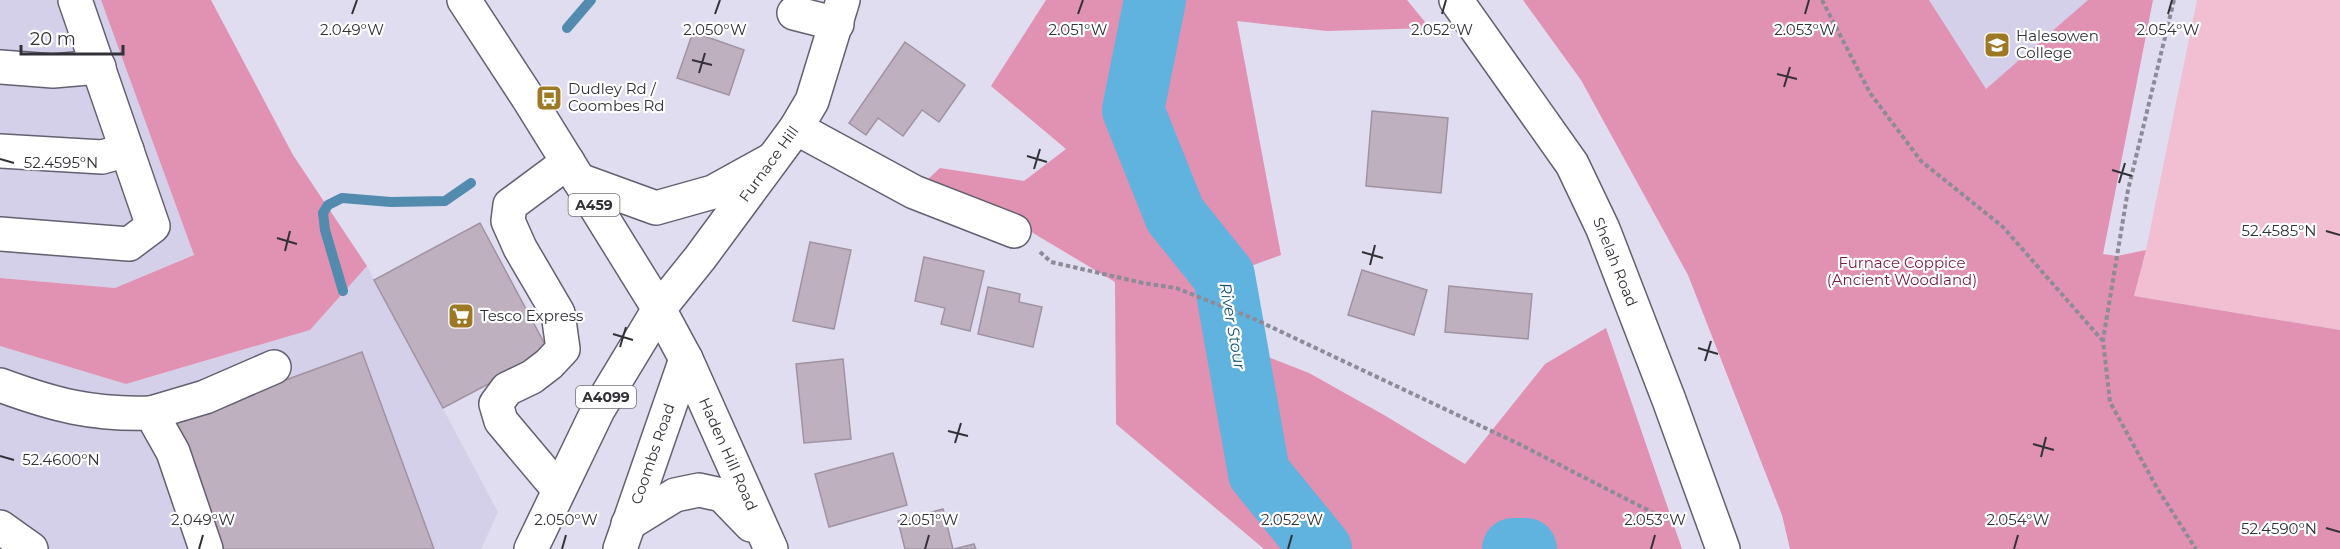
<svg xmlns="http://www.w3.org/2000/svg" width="2340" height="549" font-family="Montserrat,sans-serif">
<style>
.built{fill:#d5d0e9}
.green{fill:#f2bed1}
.forest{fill:#e191b1}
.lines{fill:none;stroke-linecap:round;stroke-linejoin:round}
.stream{stroke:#528bad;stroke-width:10}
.river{stroke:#60b2df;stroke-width:62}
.building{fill:#beb0bf;stroke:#a093a1;stroke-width:1.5}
.minor-casing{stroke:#636071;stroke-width:36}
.major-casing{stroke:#636071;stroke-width:36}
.path{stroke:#8d8b98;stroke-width:4;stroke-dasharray:4.5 3;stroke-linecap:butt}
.minor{stroke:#fff;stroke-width:33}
.major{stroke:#fff;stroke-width:33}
.ticks{fill:none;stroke:#323138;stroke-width:2}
.labels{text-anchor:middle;stroke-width:4.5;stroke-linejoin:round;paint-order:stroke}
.shield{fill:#fff;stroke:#706f74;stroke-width:1.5}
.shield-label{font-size:14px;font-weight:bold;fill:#323138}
.poi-label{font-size:15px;fill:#323138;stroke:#fff;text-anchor:start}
.street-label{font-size:15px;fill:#323138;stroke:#fff}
.park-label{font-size:15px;fill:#751848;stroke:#fff}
.water-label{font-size:16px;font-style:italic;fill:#165675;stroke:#fff}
.ticks-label{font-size:15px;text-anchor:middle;fill:#323138;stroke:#fff;stroke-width:4.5;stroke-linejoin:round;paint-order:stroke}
</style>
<rect width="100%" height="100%" fill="#e0ddf0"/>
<g class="built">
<path d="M0,0H101L194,255L115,288L0,278Z"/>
<path d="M1929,0H2088L1986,90Z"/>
<path d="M367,266L498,512L481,549H0V346L127,384L310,330Z"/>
</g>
<path class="green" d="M2197,0H2340V330L2134,296L2146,250Z"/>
<g class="forest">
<path d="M101,0H211L293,155L367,266L310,330L126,384L0,346V278L115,288L194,255Z"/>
<path d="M1046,0H1407L1430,28L1327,31L1237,21L1281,255L1224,276L1237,345L1309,373L1384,415L1465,464L1545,364L1606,328L1682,549H1264L1116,424L1115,282L1023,227L925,182L940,168L1024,181L1066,149L991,86Z"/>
<path d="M1523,0H1929L1986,89L2088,0H2153L2103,254L2117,256L2146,250L2134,296L2340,330V549H1790L1782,515L1688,275L1581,80Z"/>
</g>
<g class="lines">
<g class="stream">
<path d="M567,28L591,0"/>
<path d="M343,291L325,230L323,213L328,205L342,198L391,202L445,201L471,183"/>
</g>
<g class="river">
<path d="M1155,0L1133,110L1175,215L1224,276L1259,473L1321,549"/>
<path d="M1513,549H1526"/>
</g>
</g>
<g class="building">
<path d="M693,32L744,50L729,95L677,78Z"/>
<path d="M905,42L965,85L939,122L922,110L903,136L878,118L866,135L849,123Z"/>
<path d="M1372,111L1448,118L1441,193L1366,186Z"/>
<path d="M480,223L549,352L443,408L374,280Z"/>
<path d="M810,242L851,250L834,329L793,321Z"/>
<path d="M924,257L984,271L970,331L941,324L945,308L915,301Z"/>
<path d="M1362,270L1427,290L1414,335L1348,315Z"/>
<path d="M1449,286L1532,294L1528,339L1445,332Z"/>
<path d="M988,287L1020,294L1019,302L1042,307L1033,347L978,334Z"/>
<path d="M362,352L434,549H221L174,421Z"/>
<path d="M843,359L851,439L804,443L796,364Z"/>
<path d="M893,453L907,505L829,527L815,474Z"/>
<path d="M943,509L953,549H905L898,521Z"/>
<path d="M974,544L976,549H954Z"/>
</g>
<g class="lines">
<g class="minor-casing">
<g id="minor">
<path d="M1456,0L1572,164L1603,229L1669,400L1723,549"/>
<path d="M794,13L837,24"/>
<path d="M0,67L53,71L99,67"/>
<path d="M796,128L914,192L1014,231"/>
<path d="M0,151L102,157L127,150"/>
<path d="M0,234L129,244L153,226L75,0"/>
<path d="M659,309L700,258L796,128L812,101L843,0"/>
<path d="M0,385C54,405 93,415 151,413L173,452L206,549"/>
<path d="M151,413L205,397L274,367"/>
<path d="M559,490L501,421L496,404L507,389L532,377L549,364L563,349L558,313L520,248L508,221L510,205L568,162"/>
<path d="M0,527L31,549"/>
</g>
</g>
<g class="major-casing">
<g id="major">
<path d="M464,0L530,101L659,309L686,359L771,549"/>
<path d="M579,180L656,208L713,192L771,160"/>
<path d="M628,524L675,495L699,490L722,495L751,525"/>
<path d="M531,549L598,410L659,309"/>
<path d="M620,549L686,359"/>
</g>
</g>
<g class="path">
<path d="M1822,0L1870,93L1921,161L2003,227L2102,340"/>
<path d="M2174,0L2128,190L2103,340L2110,402L2157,488L2196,549"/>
<path d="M1040,252L1051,262L1143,283L1176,288L1252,318L1519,444L1677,525"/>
</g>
<use href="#minor" class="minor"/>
<use href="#major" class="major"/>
</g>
<path class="ticks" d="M352,14L357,0M715,14L720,0M1078,14L1083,0M1442,14L1446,0M1805,14L1809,0M2168,14L2172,0M692,60L712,65M699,73L705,53M1777,74L1797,79M1784,87L1790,67M1027,156L1047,162M0,159L14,163M1034,169L1040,149M2112,170L2132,176M2119,183L2125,163M2326,231L2340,235M277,238L297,244M285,251L290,231M1362,252L1383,258M1370,265L1375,245M613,334L633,340M620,347L626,327M1698,348L1718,354M1705,361L1711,341M948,431L968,436M955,443L961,423M2033,444L2054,450M0,456L14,460M2041,457L2046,437M2326,528L2340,532M199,549L203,535M562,549L566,535M925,549L929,535M1288,549L1292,535M1651,549L1655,535M2014,549L2018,535"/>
<defs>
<g id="university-square" transform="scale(1.35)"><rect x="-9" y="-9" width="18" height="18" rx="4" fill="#9d7925" stroke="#fff"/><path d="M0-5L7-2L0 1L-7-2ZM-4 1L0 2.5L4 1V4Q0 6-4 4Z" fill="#fff"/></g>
<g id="bus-square" transform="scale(1.35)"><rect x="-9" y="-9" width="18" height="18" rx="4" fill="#9d7925" stroke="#fff"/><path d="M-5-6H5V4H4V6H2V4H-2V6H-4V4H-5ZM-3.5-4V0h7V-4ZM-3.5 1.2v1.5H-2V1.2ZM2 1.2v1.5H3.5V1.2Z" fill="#fff"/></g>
<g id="supermarket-square" transform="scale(1.35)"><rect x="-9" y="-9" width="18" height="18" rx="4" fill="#9d7925" stroke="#fff"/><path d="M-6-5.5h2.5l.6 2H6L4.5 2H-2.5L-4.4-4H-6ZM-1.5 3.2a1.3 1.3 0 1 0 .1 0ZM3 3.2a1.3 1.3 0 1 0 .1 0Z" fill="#fff"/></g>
</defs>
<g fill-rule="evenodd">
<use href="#university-square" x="1997" y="45"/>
<use href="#bus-square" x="549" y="98"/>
<use href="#supermarket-square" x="461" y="316"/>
</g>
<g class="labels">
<g class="shield">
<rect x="568.5" y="194" width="51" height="22" rx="4.5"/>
<rect x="576" y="386" width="60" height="22" rx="4.5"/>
</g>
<g class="shield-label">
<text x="594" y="210">A459</text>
<text x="606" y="402">A4099</text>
</g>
<g class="poi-label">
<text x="2016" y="41">Halesowen<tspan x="2016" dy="17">College</tspan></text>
<text x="568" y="94">Dudley Rd /<tspan x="568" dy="17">Coombes Rd</tspan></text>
<text x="480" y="321">Tesco Express</text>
</g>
<g class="street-label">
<text transform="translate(769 164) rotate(-54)" y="5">Furnace Hill</text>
<text transform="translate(1615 262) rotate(68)" y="5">Shelah Road</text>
<text transform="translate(653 454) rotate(-71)" y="5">Coombs Road</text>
<text transform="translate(728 454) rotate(66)" y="5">Haden Hill Road</text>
</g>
<g class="park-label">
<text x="1902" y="268">Furnace Coppice<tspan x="1902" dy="17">(Ancient Woodland)</tspan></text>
</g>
<g class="water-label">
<text transform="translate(1233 326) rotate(80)" y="6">River Stour</text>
</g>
</g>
<g class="ticks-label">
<text x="352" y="35">2.049°W</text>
<text x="715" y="35">2.050°W</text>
<text x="1078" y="35">2.051°W</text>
<text x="1442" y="35">2.052°W</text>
<text x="1805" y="35">2.053°W</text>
<text x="2168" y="35">2.054°W</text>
<text x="61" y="168">52.4595°N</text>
<text x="2279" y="236">52.4585°N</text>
<text x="61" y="465">52.4600°N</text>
<text x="203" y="525">2.049°W</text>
<text x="566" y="525">2.050°W</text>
<text x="929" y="525">2.051°W</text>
<text x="1292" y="525">2.052°W</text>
<text x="1655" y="525">2.053°W</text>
<text x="2018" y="525">2.054°W</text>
<text x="2279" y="534">52.4590°N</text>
</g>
<path d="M21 45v9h102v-9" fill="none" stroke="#323138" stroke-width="3"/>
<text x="30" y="45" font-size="18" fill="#323138" stroke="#ffffff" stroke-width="4.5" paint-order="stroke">20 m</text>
</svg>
